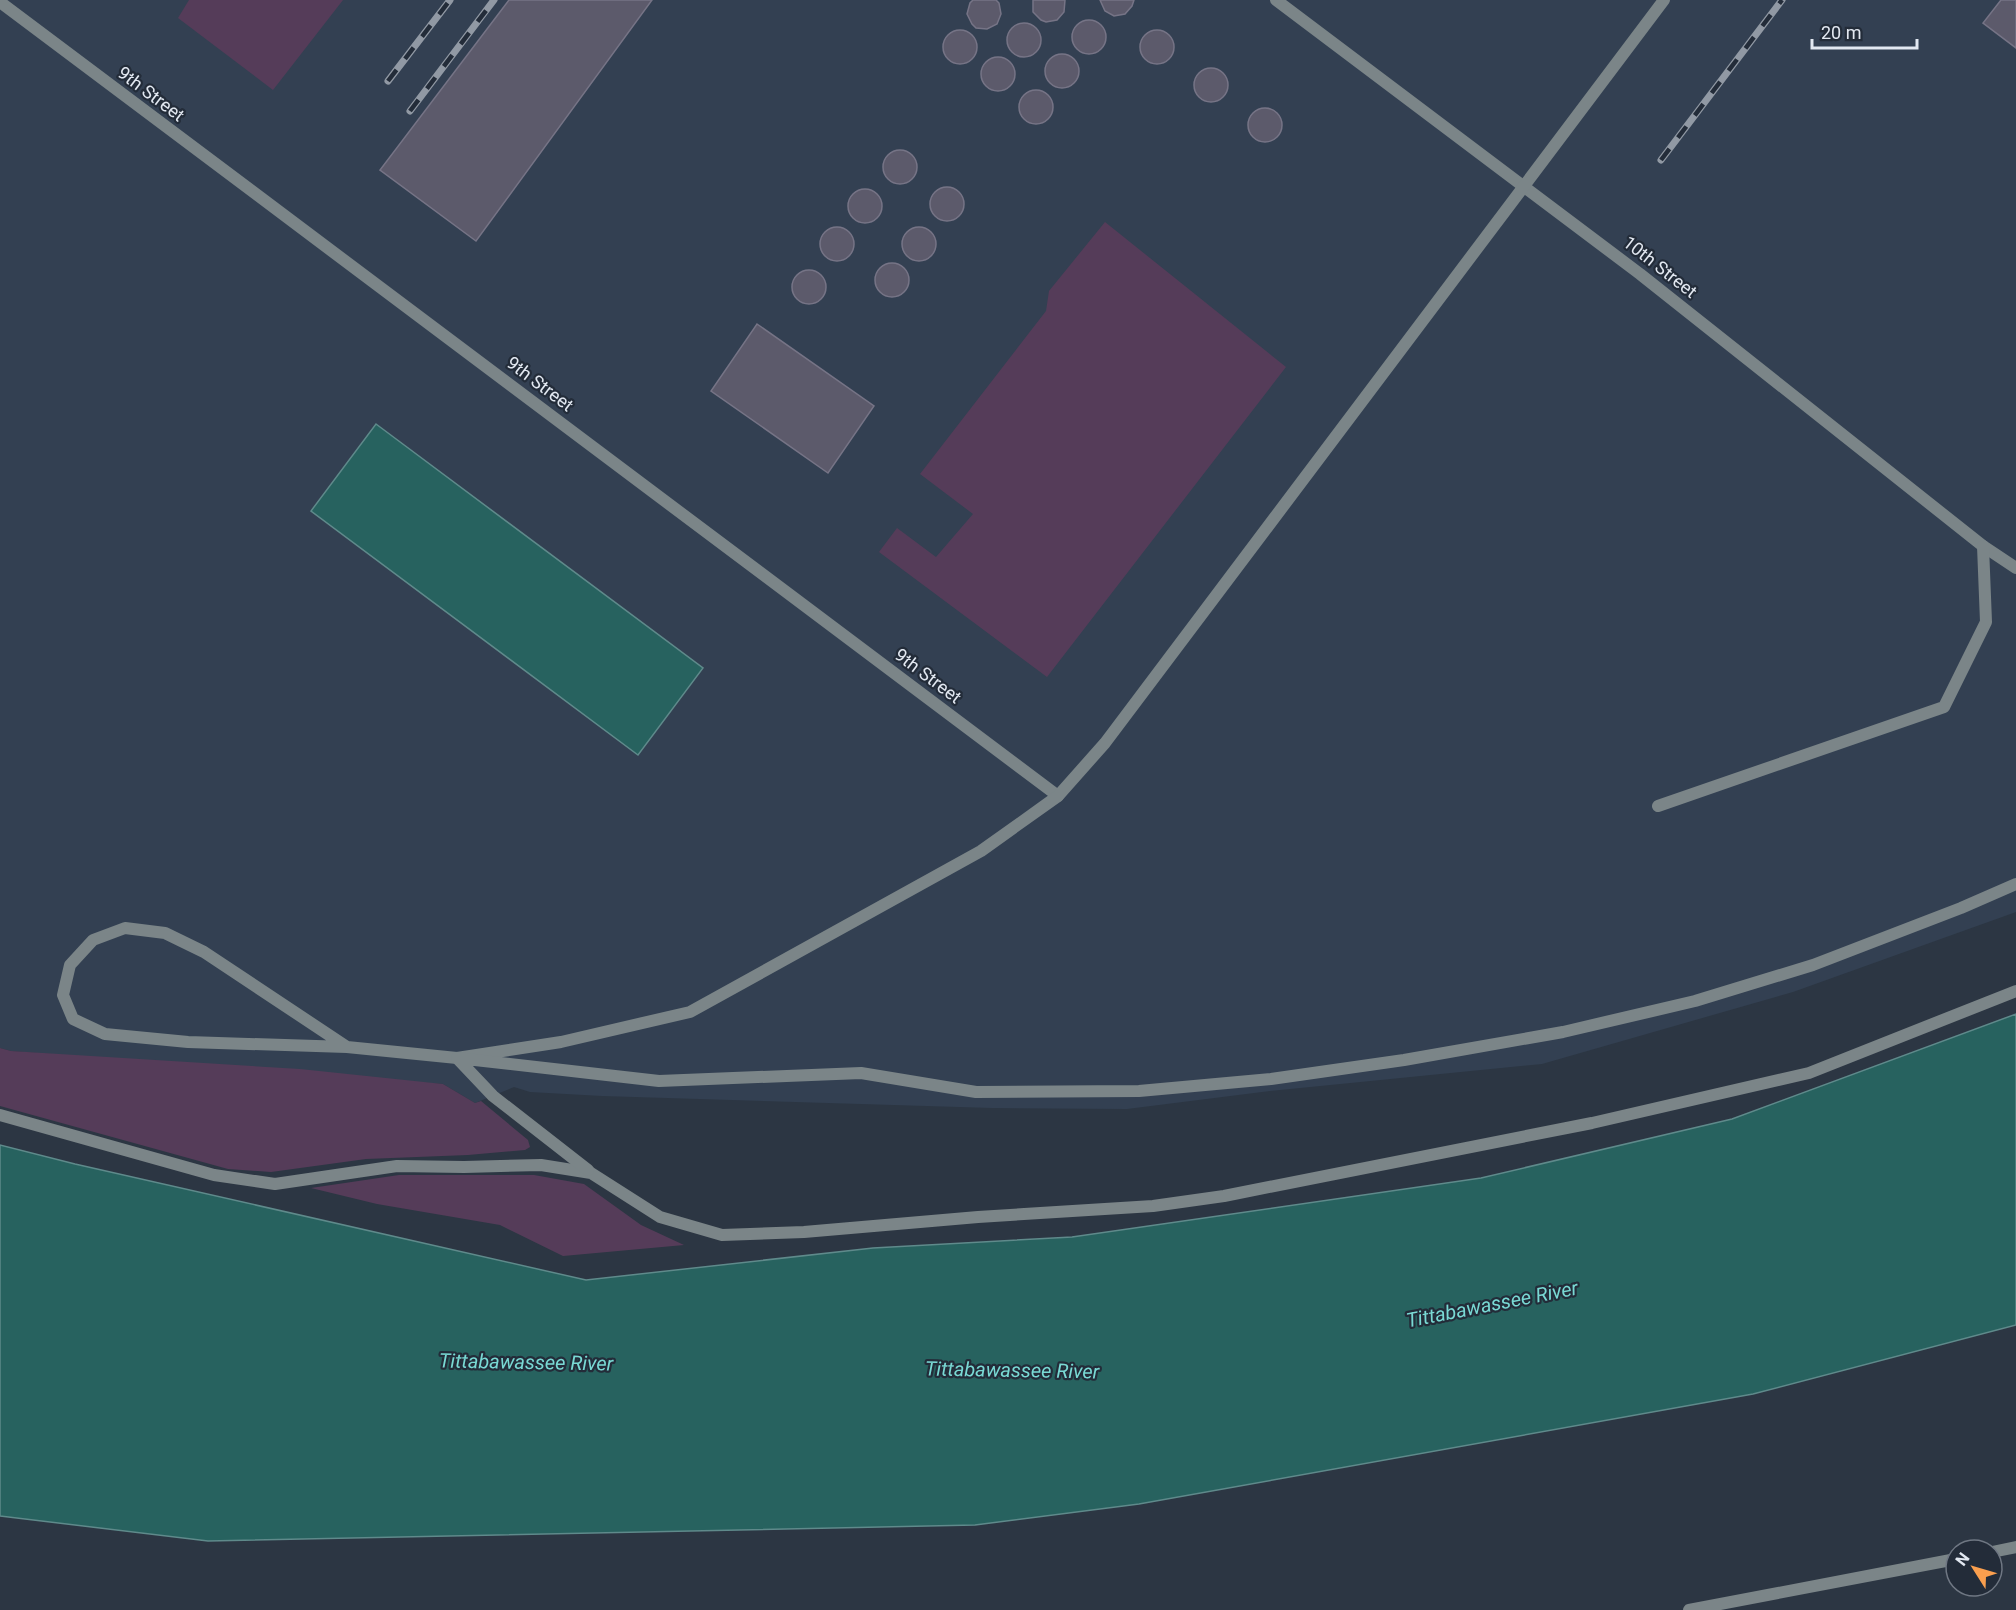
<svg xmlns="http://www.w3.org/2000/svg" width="2016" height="1610" font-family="Roboto,sans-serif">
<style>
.built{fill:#334052}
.green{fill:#553c59}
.water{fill:#27625f;stroke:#5f8a8b;stroke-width:1.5}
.building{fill:#5c5a6b;stroke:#767486;stroke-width:1.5}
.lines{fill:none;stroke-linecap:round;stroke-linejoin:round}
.service{stroke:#7b8588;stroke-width:12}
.rail-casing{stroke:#9199a4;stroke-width:7}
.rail{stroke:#232c39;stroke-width:4.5;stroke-dasharray:14;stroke-linecap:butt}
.labels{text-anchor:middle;stroke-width:4.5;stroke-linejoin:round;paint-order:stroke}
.street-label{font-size:18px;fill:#e2e8f1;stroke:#232c39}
.water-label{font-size:20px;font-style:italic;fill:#79d9d4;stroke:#232c39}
</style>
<rect width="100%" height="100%" fill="#2c3643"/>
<path class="built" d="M0,0H2016V912L1793,992L1542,1064L1270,1091L1127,1109L992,1108L602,1096L530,1092L514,1087L475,1103L443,1084L11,1051L0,1048Z"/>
<g class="green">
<path d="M189,0H343L273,90L178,18Z"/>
<path d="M1105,222L1286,367L1047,677L879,552L897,528L936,557L973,514L920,474L1046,311L1049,291Z"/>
<path d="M0,1048L11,1051L300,1069L443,1084L475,1103L481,1101L528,1140L530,1147L525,1150L468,1155L366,1159L271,1172L228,1169L0,1106Z"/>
<path d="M399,1175H534L584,1184L641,1225L684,1245L563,1256L500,1225L377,1204L311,1188Z"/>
</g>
<g class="water">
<path d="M376,424L703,668L638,755L311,511Z"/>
<path d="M2016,1014V1325L1753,1394L1139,1504L975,1525L208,1541L0,1516V1145L75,1164L586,1280L873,1248L1072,1237L1481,1178L1732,1119Z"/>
</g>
<g class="building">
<path d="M509,0H652L476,241L380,170Z"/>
<path d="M973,0H996L999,3L1001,14L997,24L987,29L976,28L972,24L967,14L970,3Z"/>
<path d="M1033,0H1065L1064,12L1057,20L1046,22L1041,20L1033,12Z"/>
<path d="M1100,0H1134L1132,6L1125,14L1114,16L1105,11Z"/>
<path d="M2001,0H2016V48L1983,23Z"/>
<circle cx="1089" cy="37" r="17"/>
<circle cx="1024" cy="40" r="17"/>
<circle cx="1157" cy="47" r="17"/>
<circle cx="960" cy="47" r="17"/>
<circle cx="1062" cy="71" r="17"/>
<circle cx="998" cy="74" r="17"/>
<circle cx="1211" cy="85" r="17"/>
<circle cx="1036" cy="107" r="17"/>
<circle cx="1265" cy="125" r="17"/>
<circle cx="900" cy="167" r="17"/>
<circle cx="947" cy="204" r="17"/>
<circle cx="865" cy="206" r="17"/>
<circle cx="837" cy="244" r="17"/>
<circle cx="919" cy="244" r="17"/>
<circle cx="892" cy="280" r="17"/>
<circle cx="809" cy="287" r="17"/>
<path d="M757,324L874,406L828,473L711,391Z"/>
</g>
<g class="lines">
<g class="service">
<path d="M1276,0L1640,274L1983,546L2016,568"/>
<path d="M0,2L1058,796"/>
<path d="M1658,806L1944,707L1986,622L1983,546"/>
<path d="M347,1047L204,952L165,933L125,928L93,940L70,965L63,995L73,1019L105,1034L188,1042L347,1047L457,1058L561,1042L690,1012L981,851L1058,796L1105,743L1664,0"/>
<path d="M0,1115L214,1175L275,1184L397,1166L464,1167L541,1165L591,1173L660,1217L722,1235L804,1232L978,1217L1153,1206L1224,1196L1592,1123L1809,1073L2016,991"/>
<path d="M588,1170L493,1096L457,1058L659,1081L861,1073L976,1092L1139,1091L1271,1079L1404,1060L1563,1032L1695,1001L1813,965L1961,908L2016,884"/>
<path d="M1992,1552L2016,1547"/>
<path d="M1689,1610L1956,1559"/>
</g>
<g class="rail-casing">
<g id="rail">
<path d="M388,81L450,0"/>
<path d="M410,111L494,0"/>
<path d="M1661,160L1782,0"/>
</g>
</g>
<use href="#rail" class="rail"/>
</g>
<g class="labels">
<g class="street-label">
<text transform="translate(151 94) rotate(37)" y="6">9th Street</text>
<text transform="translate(1660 267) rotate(38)" y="6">10th Street</text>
<text transform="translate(540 384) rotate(37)" y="6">9th Street</text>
<text transform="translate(928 676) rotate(37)" y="6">9th Street</text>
</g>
<g class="water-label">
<text transform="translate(1492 1304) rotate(-11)" y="7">Tittabawassee River</text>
<text transform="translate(526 1362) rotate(1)" y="7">Tittabawassee River</text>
<text transform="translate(1012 1370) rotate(1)" y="7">Tittabawassee River</text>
</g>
</g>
<g transform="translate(1974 1568) rotate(307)"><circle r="28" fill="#232c39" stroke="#6f7783" stroke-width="1.5"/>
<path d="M0-4.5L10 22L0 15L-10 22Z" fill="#fa9f4e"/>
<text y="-9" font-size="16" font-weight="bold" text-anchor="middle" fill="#e2e8f1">N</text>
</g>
<path d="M1812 39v9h105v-9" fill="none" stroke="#e2e8f1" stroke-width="3"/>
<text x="1821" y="39" font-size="18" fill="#e2e8f1" stroke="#232c39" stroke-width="4.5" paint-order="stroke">20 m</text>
</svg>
